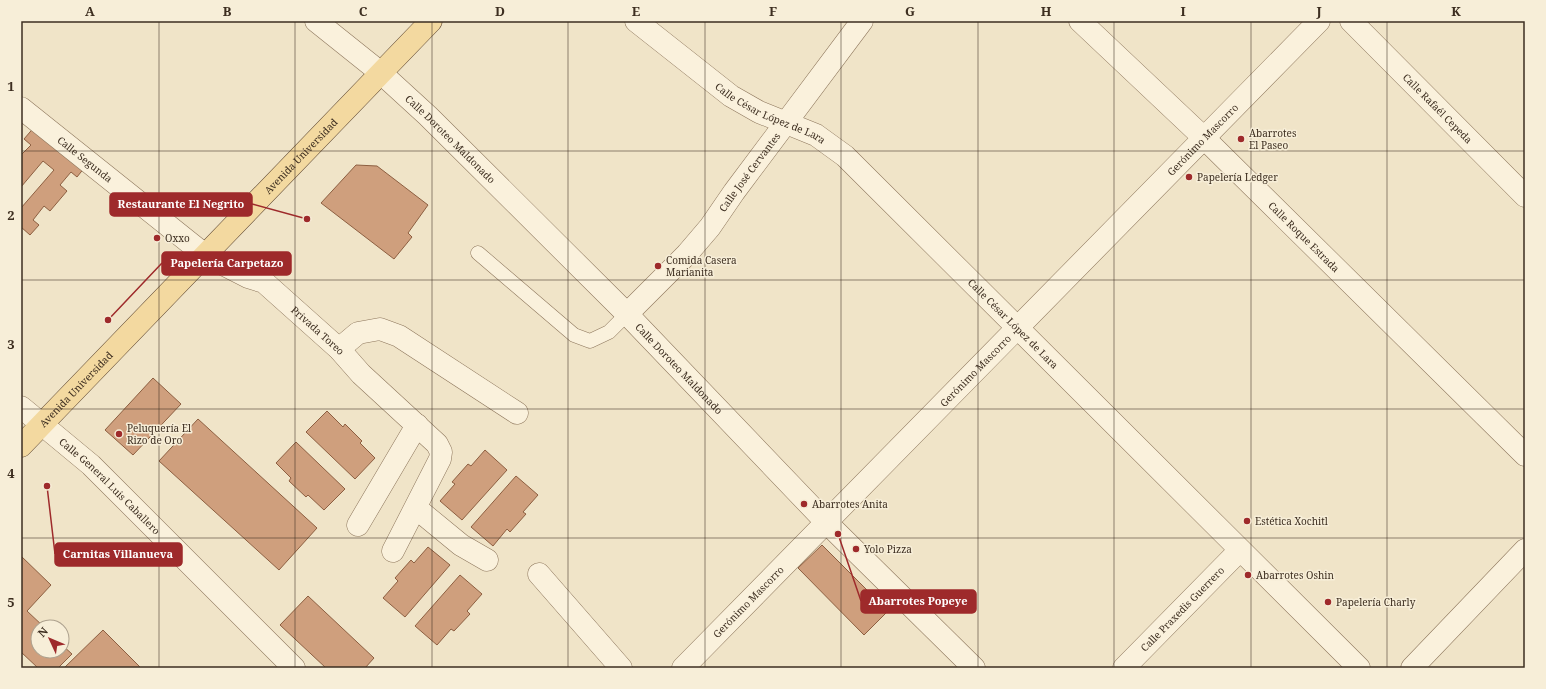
<svg xmlns="http://www.w3.org/2000/svg" width="1546" height="689" font-family="'Noto Serif',serif">
<style>
.building{fill:#cf9f7d;stroke:#8d5f41}
.lines{fill:none;stroke-linecap:round;stroke-linejoin:round}
.service-casing{stroke:#8d765c;stroke-width:15}
.minor-casing{stroke:#8d765c;stroke-width:23}
.primary-casing{stroke:#5b4430;stroke-width:23}
.service{stroke:#faf1dc;stroke-width:14}
.minor{stroke:#faf1dc;stroke-width:22}
.primary{stroke:#f3d9a0;stroke-width:22}
.grid{fill:none;stroke:#3d2e20;stroke-width:1;stroke-opacity:0.55}
.poi-dot{fill:#9e2a2b;stroke:#f7eed8;stroke-width:1.5}
.labels{text-anchor:middle;stroke-width:3;stroke-linejoin:round;paint-order:stroke}
.street-label{font-size:10px;fill:#3d2e20;stroke:#f7eed8}
.poi-label{font-size:10px;fill:#3d2e20;stroke:#f7eed8;text-anchor:start}
.leader{fill:none;stroke:#9e2a2b;stroke-width:1.5}
.callout-dot{fill:#9e2a2b;stroke:#f7eed8;stroke-width:1.5}
.callout{fill:#9e2a2b;stroke:#9e2a2b;stroke-width:1.5}
.callout-label{font-size:11px;text-anchor:middle;font-weight:bold;fill:#fff}
.neatline{fill:none;stroke:#3d2e20;stroke-width:1.5}
.grid-label{font-size:13px;text-anchor:middle;font-weight:bold;fill:#3d2e20}
</style>
<rect width="100%" height="100%" fill="#f0e4c8"/>
<g class="building">
<path d="M36,125L85,167L77,177L71,172L60,185L67,191L50,211L44,206L33,220L39,225L30,235L21,227V208L54,170L43,161L21,187V153L22,154L31,145L24,139Z"/>
<path d="M356,165L377,166L428,205L408,233L412,237L394,259L321,203Z"/>
<path d="M153,378L181,404L133,455L105,430Z"/>
<path d="M327,411L343,427L345,424L362,441L360,443L375,458L355,479L306,432Z"/>
<path d="M198,419L317,528L279,570L159,461Z"/>
<path d="M296,442L345,489L324,510L308,495L306,497L289,481L291,478L276,463Z"/>
<path d="M485,450L507,470L462,520L440,501L455,484L452,482L468,464L471,466Z"/>
<path d="M516,476L538,495L523,512L526,514L510,532L507,529L493,546L471,527Z"/>
<path d="M822,545L888,611L864,635L798,568Z"/>
<path d="M428,547L450,565L405,617L383,598L398,581L395,578L411,560L414,563Z"/>
<path d="M21,556L51,585L27,611L44,627H38V651H62V645L72,654L58,668H38L21,652Z"/>
<path d="M460,575L482,594L467,611L470,614L454,631L451,629L437,645L415,626Z"/>
<path d="M308,596L374,658L365,668H326L280,625Z"/>
<path d="M103,630L141,668H64Z"/>
</g>
<g class="lines">
<g class="service-casing">
<path id="service" d="M478,253L574,335L590,341L609,332L627,314"/>
</g>
<g class="minor-casing">
<g id="minor">
<path id="s1" d="M316,21L381,73L428,116L627,314L826,522L974,668"/>
<path id="s2" d="M636,21L731,96L759,112L816,135L845,156L1359,668"/>
<path id="s3" d="M1080,21L1204,138L1525,455"/>
<path id="s4" d="M1351,21L1525,196"/>
<path id="s5" d="M21,108L205,255L248,277L264,282L339,349L361,374L437,444L441,452L440,459L393,551"/>
<path id="s6" d="M627,314L687,254L710,227L734,192L862,21"/>
<path d="M339,349L358,333L380,329L399,336L517,413"/>
<path id="s7" d="M21,407L91,465L294,668"/>
<path d="M416,508L461,545L487,560"/>
<path d="M358,525L417,425"/>
<path d="M539,574L621,668"/>
<path id="s8" d="M683,668L1319,21"/>
<path id="s9" d="M1124,668L1240,550"/>
<path d="M1412,668L1525,550"/>
</g>
</g>
<g class="primary-casing">
<g id="primary">
<path id="s10" d="M21,446L431,21"/>
</g>
</g>
<use href="#service" class="service"/>
<use href="#minor" class="minor"/>
<use href="#primary" class="primary"/>
</g>
<path class="grid" d="M159,21V668M295,21V668M432,21V668M568,21V668M705,21V668M841,21V668M978,21V668M1114,21V668M1251,21V668M1387,21V668M21,151H1525M21,280H1525M21,409H1525M21,538H1525"/>
<g class="poi-dot">
<circle cx="1241" cy="139" r="4"/>
<circle cx="1189" cy="177" r="4"/>
<circle cx="157" cy="238" r="4"/>
<circle cx="658" cy="266" r="4"/>
<circle cx="119" cy="434" r="4"/>
<circle cx="804" cy="504" r="4"/>
<circle cx="1247" cy="521" r="4"/>
<circle cx="856" cy="549" r="4"/>
<circle cx="1248" cy="575" r="4"/>
<circle cx="1328" cy="602" r="4"/>
</g>
<g class="labels">
<g class="street-label">
<text dy="4" stroke="none"><textPath href="#s4" startOffset="123">Calle Rafaél Cepeda</textPath></text>
<text dy="4" stroke="none"><textPath href="#s2" startOffset="164">Calle César López de Lara</textPath></text>
<text dy="4" stroke="none"><textPath href="#s1" startOffset="179">Calle Doroteo Maldonado</textPath></text>
<text dy="4" stroke="none"><textPath href="#s8" startOffset="741">Gerónimo Mascorro</textPath></text>
<text dy="4" stroke="none"><textPath href="#s10" startOffset="403">Avenida Universidad</textPath></text>
<text dy="4" stroke="none"><textPath href="#s5" startOffset="82">Calle Segunda</textPath></text>
<text dy="4" stroke="none"><textPath href="#s6" startOffset="188">Calle José Cervantes</textPath></text>
<text dy="4" stroke="none"><textPath href="#s3" startOffset="311">Calle Roque Estrada</textPath></text>
<text dy="4" stroke="none"><textPath href="#s2" startOffset="488">Calle César López de Lara</textPath></text>
<text dy="4" stroke="none"><textPath href="#s5" startOffset="373">Privada Toreo</textPath></text>
<text dy="4" stroke="none"><textPath href="#s1" startOffset="503">Calle Doroteo Maldonado</textPath></text>
<text dy="4" stroke="none"><textPath href="#s8" startOffset="417">Gerónimo Mascorro</textPath></text>
<text dy="4" stroke="none"><textPath href="#s10" startOffset="79">Avenida Universidad</textPath></text>
<text dy="4" stroke="none"><textPath href="#s7" startOffset="119">Calle General Luis Caballero</textPath></text>
<text dy="4" stroke="none"><textPath href="#s8" startOffset="93">Gerónimo Mascorro</textPath></text>
<text dy="4" stroke="none"><textPath href="#s9" startOffset="83">Calle Praxedis Guerrero</textPath></text>
</g>
<g class="poi-label">
<text x="1249" y="137">Abarrotes<tspan x="1249" dy="12">El Paseo</tspan></text>
<text x="1197" y="181">Papelería Ledger</text>
<text x="165" y="242">Oxxo</text>
<text x="666" y="264">Comida Casera<tspan x="666" dy="12">Marianita</tspan></text>
<text x="127" y="432">Peluquería El<tspan x="127" dy="12">Rizo de Oro</tspan></text>
<text x="812" y="508">Abarrotes Anita</text>
<text x="1255" y="525">Estética Xochitl</text>
<text x="864" y="553">Yolo Pizza</text>
<text x="1256" y="579">Abarrotes Oshin</text>
<text x="1336" y="606">Papelería Charly</text>
</g>
</g>
<path class="leader" d="M307 219L252 204M108 320L162 263M47 486L55 554M838 534L861 601"/>
<g class="callout-dot">
<circle cx="307" cy="219" r="4"/>
<circle cx="108" cy="320" r="4"/>
<circle cx="47" cy="486" r="4"/>
<circle cx="838" cy="534" r="4"/>
</g>
<g class="callout">
<rect x="110" y="193" width="142" height="23" rx="4"/>
<rect x="162" y="252" width="129" height="23" rx="4"/>
<rect x="55" y="543" width="127" height="23" rx="4"/>
<rect x="861" y="590" width="115" height="23" rx="4"/>
</g>
<g class="callout-label">
<text x="181" y="208">Restaurante El Negrito</text>
<text x="227" y="267">Papelería Carpetazo</text>
<text x="118" y="558">Carnitas Villanueva</text>
<text x="918" y="605">Abarrotes Popeye</text>
</g>
<rect width="1546" height="689" fill="none" stroke="#f7eed8" stroke-width="44"/>
<g transform="translate(50 639) rotate(314)"><circle r="19" fill="#f7eed8" stroke="#ada18e"/>
<path d="M0-3L7 15L0 10L-7 15Z" fill="#9e2a2b"/>
<text y="-6" font-size="11" font-weight="bold" text-anchor="middle" fill="#3d2e20">N</text>
</g>
<rect x="22" y="22" width="1502" height="645" class="neatline"/>
<g class="grid-label">
<text x="90" y="16">A</text>
<text x="227" y="16">B</text>
<text x="363" y="16">C</text>
<text x="500" y="16">D</text>
<text x="636" y="16">E</text>
<text x="773" y="16">F</text>
<text x="910" y="16">G</text>
<text x="1046" y="16">H</text>
<text x="1183" y="16">I</text>
<text x="1319" y="16">J</text>
<text x="1456" y="16">K</text>
<text x="11" y="91">1</text>
<text x="11" y="220">2</text>
<text x="11" y="349">3</text>
<text x="11" y="478">4</text>
<text x="11" y="607">5</text>
</g>
</svg>
